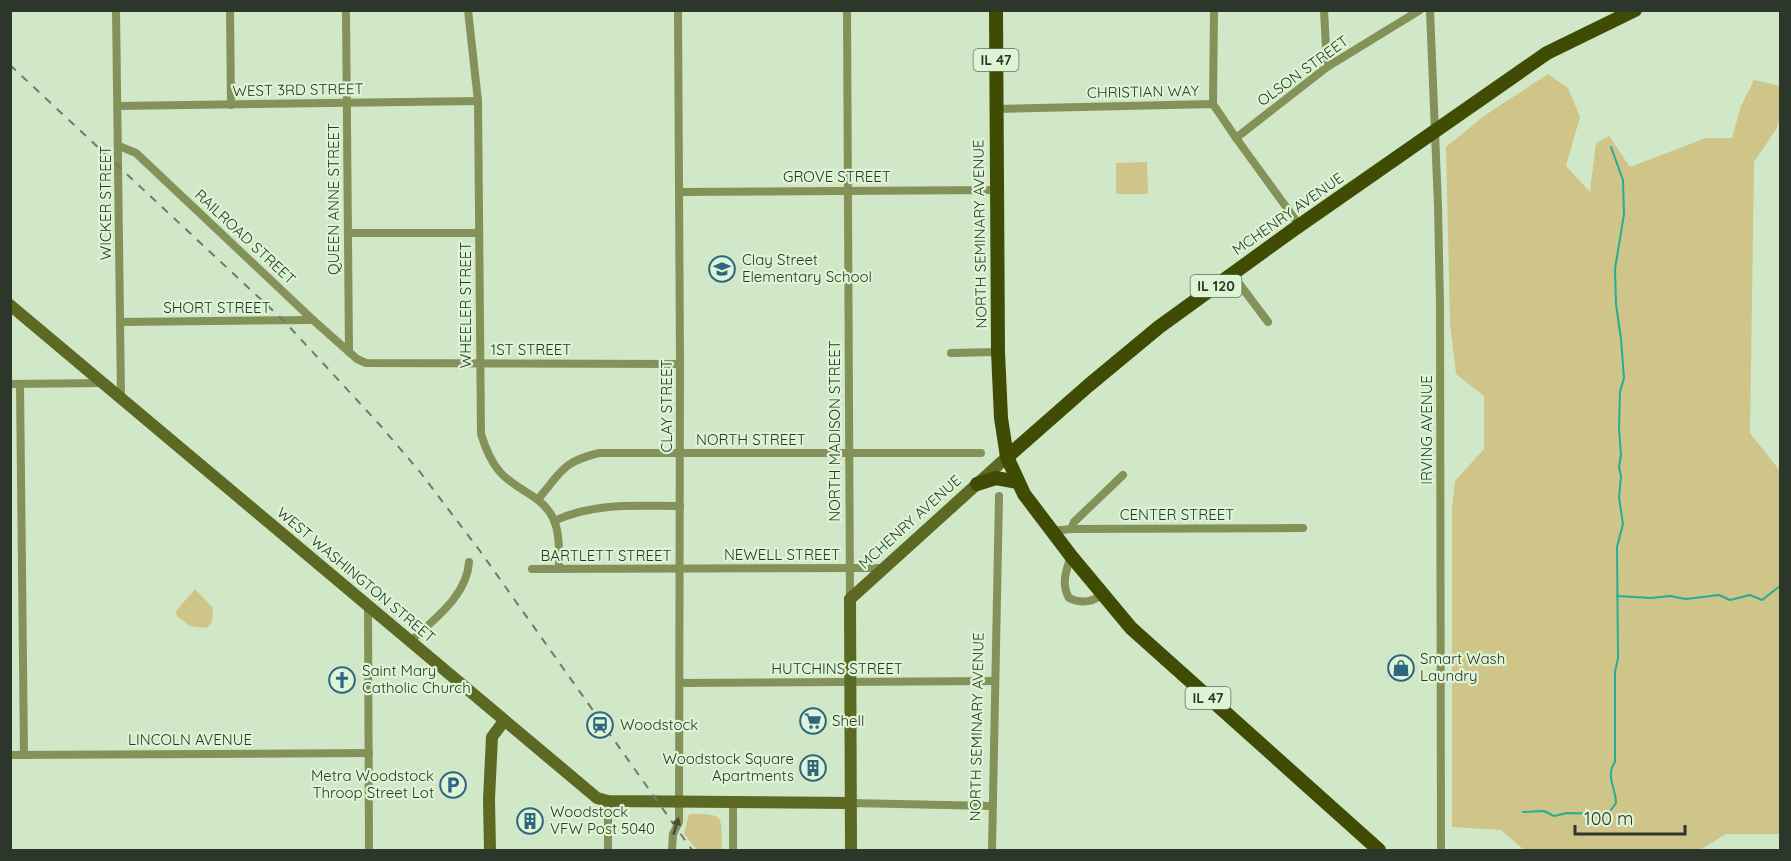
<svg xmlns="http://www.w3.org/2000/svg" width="1791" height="861" font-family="Quicksand,sans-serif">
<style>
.green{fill:#cfc588}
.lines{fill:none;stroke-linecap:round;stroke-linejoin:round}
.stream{stroke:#26ad93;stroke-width:2}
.street{stroke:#849159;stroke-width:8}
.secondary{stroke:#5b6922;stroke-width:12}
.primary{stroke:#404c03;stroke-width:14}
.rail{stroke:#6d7b68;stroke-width:2;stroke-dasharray:8 8;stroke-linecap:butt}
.oneway{fill:#434d36}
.labels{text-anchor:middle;stroke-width:4.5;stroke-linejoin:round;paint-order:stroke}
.shield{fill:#ddf5d5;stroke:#626f5d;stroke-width:1.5}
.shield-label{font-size:14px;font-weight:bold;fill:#2d362a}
.street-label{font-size:15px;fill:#2d362a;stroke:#ddf5d5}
.poi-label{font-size:15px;fill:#2d362a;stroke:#ddf5d5;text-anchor:start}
</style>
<rect width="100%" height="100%" fill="#d0e7c8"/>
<g class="green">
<path d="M1548,74L1568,88L1580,117L1566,166L1590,192L1596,143L1609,136L1630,167L1706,138H1732L1741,106L1754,80L1780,86V117L1777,128L1754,162L1750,433L1780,471V834H1726L1700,850H1524L1501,830L1452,827V509L1455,481L1484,449V396L1456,374L1450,323L1446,147L1484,116Z"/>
<path d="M1147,162L1148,194H1116V163Z"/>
<path d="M195,589L213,608L212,622L207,628L190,626L177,616L176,611Z"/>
<path d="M689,814C726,814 721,815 722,850H697L684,834Z"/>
</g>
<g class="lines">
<g class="stream">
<path d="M1617,596L1651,598L1670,596L1686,599L1719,595L1730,600L1750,595L1762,600L1780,586"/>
<path d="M1523,812L1544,811L1554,816L1567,813L1608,814L1616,803C1616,788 1605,776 1615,762V672L1618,658L1617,547L1623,524L1619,498L1621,476L1619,467L1621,455L1619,428L1620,392L1624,378L1621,339L1616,304L1615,269L1624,214L1623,180L1611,147"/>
</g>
<g class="street">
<path d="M116,10L121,396"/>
<path d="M230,10L231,105"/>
<path d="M346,10L349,352"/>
<path d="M468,10L478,101L481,434C485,447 490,461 500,472C515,490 542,495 553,518C560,532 559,553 559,569"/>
<path d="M847,10L850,599"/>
<path d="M1324,10L1327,67"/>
<path d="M1430,10L1438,206L1440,305L1441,850"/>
<path d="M1213,104L1214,10"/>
<path d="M118,106L478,101"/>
<path d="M996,109L1213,104L1236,138L1300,226"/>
<path d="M1236,138L1327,67L1420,10"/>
<path d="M119,146L136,153L313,320L357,359L366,363L680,364"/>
<path d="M679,192L996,190"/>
<path d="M348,233H479"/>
<path d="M1232,274L1268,322"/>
<path d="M120,322L313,320"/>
<path d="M951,353L998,352"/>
<path d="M10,384L105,383"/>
<path d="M20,384L24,755"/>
<path d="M538,499C561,473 561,462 599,453H981"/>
<path d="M554,521C594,502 637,506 680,506"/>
<path d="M1071,529L1074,522L1123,475"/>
<path d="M1052,531L1071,529L1303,528"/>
<path d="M1071,556C1066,571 1061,584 1069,598C1081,604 1092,602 1102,595"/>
<path d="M532,569L884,568"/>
<path d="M368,605L369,850"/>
<path d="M411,641C434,619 467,596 469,562"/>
<path d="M680,683L994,681"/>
<path d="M10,755L369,753"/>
<path d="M608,801V850"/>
<path d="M850,803L992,806"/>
<path d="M672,850L673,834L679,822L680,364L678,10"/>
<path d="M733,850V802"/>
<path d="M992,850L999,496"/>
</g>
<g class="secondary">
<path d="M10,305L597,798L608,801L850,803"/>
<path d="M490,850L489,799L492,737L504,721"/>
<path d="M851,850L850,599L1007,457"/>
</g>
<g class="primary">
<path d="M996,10L998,352L1001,418L1007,457L1024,494L1071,556L1131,628L1379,850"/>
<path d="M1007,457L1089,385L1159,327L1293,230L1547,53L1635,10"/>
<path d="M977,484L996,478L1018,482"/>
</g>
<path class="rail" d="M10,65L284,321L379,424L420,472L480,551L692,850"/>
</g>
<defs><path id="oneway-solid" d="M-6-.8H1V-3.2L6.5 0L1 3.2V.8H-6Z" transform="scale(1.5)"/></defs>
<use class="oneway" href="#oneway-solid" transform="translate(676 826) rotate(-73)"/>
<defs>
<g id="school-ring" transform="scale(1.35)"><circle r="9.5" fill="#ddf5d5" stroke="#2e657f" stroke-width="1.5"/><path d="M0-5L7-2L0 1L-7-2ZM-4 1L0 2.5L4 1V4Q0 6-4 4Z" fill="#2e657f"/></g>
<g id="shop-ring" transform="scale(1.35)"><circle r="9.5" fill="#ddf5d5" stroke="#2e657f" stroke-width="1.5"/><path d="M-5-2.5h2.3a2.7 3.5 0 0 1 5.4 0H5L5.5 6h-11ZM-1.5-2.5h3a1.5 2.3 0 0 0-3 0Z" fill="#2e657f"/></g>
<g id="church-ring" transform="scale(1.35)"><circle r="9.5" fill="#ddf5d5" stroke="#2e657f" stroke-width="1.5"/><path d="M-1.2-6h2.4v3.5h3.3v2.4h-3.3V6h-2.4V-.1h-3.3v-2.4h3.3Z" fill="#2e657f"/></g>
<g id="supermarket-ring" transform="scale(1.35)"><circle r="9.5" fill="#ddf5d5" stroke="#2e657f" stroke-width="1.5"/><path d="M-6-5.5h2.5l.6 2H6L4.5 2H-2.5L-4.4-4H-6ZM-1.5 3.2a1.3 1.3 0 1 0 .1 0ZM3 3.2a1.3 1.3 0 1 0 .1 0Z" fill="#2e657f"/></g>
<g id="station-ring" transform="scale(1.35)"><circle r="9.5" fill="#ddf5d5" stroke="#2e657f" stroke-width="1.5"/><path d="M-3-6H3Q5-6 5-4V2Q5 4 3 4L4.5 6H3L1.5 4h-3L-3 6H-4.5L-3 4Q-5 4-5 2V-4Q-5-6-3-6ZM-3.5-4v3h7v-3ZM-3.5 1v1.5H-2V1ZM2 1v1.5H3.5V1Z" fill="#2e657f"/></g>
<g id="building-ring" transform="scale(1.35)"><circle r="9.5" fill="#ddf5d5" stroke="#2e657f" stroke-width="1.5"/><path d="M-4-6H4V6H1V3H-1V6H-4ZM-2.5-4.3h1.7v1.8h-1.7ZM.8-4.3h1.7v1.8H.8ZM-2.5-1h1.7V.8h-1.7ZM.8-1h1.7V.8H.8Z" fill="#2e657f"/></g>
<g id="parking-ring" transform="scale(1.35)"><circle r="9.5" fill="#ddf5d5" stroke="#2e657f" stroke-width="1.5"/><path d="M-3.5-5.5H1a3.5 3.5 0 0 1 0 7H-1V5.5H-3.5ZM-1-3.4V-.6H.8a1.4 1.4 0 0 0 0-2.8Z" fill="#2e657f"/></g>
</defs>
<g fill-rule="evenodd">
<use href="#school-ring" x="722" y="269"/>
<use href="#shop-ring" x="1401" y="668"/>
<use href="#church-ring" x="342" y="680"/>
<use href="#supermarket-ring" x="813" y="721"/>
<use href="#station-ring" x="600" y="725"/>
<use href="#building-ring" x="813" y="768"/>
<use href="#parking-ring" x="453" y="785"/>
<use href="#building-ring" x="530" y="821"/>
</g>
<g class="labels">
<g class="shield">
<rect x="973.5" y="49" width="45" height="22" rx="4.5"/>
<rect x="1190.5" y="275" width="51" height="22" rx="4.5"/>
<rect x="1185.5" y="687" width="45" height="22" rx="4.5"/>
</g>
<g class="shield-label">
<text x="996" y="65">IL 47</text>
<text x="1216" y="291">IL 120</text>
<text x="1208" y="703">IL 47</text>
</g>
<g class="street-label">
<text transform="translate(1303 71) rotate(-36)" y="5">OLSON STREET</text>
<text transform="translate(298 90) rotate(-1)" y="5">WEST 3RD STREET</text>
<text transform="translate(1143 92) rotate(-1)" y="5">CHRISTIAN WAY</text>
<text x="837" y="182">GROVE STREET</text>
<text transform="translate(334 199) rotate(-90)" y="5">QUEEN ANNE STREET</text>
<text transform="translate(106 203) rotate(-90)" y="5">WICKER STREET</text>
<text transform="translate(1288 214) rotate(-35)" y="5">MCHENRY AVENUE</text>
<text transform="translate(980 234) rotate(-91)" y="5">NORTH SEMINARY AVENUE</text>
<text transform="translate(245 237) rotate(43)" y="5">RAILROAD STREET</text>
<text transform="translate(466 305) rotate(-90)" y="5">WHEELER STREET</text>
<text x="217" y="313">SHORT STREET</text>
<text x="531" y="355">1ST STREET</text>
<text transform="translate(667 406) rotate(-90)" y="5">CLAY STREET</text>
<text transform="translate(1427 430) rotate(-90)" y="5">IRVING AVENUE</text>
<text transform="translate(835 431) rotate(-90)" y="5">NORTH MADISON STREET</text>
<text x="751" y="445">NORTH STREET</text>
<text x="1177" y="520">CENTER STREET</text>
<text transform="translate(910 522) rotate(-42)" y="5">MCHENRY AVENUE</text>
<text x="782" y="560">NEWELL STREET</text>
<text x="606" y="561">BARTLETT STREET</text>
<text transform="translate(356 575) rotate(40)" y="5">WEST WASHINGTON STREET</text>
<text x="837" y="674">HUTCHINS STREET</text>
<text transform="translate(977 727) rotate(-89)" y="5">NORTH SEMINARY AVENUE</text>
<text x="190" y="745">LINCOLN AVENUE</text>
</g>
<g class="poi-label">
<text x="742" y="265">Clay Street<tspan x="742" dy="17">Elementary School</tspan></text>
<text x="1420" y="664">Smart Wash<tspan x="1420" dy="17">Laundry</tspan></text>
<text x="362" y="676">Saint Mary<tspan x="362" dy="17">Catholic Church</tspan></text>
<text x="832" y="726">Shell</text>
<text x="620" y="730">Woodstock</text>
<text x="794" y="764" text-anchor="end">Woodstock Square<tspan x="794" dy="17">Apartments</tspan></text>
<text x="434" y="781" text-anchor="end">Metra Woodstock<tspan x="434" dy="17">Throop Street Lot</tspan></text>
<text x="550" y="817">Woodstock<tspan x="550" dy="17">VFW Post 5040</tspan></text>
</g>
</g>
<rect width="1791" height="861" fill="none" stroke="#2d362a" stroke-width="24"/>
<path d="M1575 825v9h110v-9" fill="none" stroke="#2d362a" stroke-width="3"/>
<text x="1584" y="825" font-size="18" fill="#2d362a" stroke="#ddf5d5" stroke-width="4.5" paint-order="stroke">100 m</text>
</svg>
